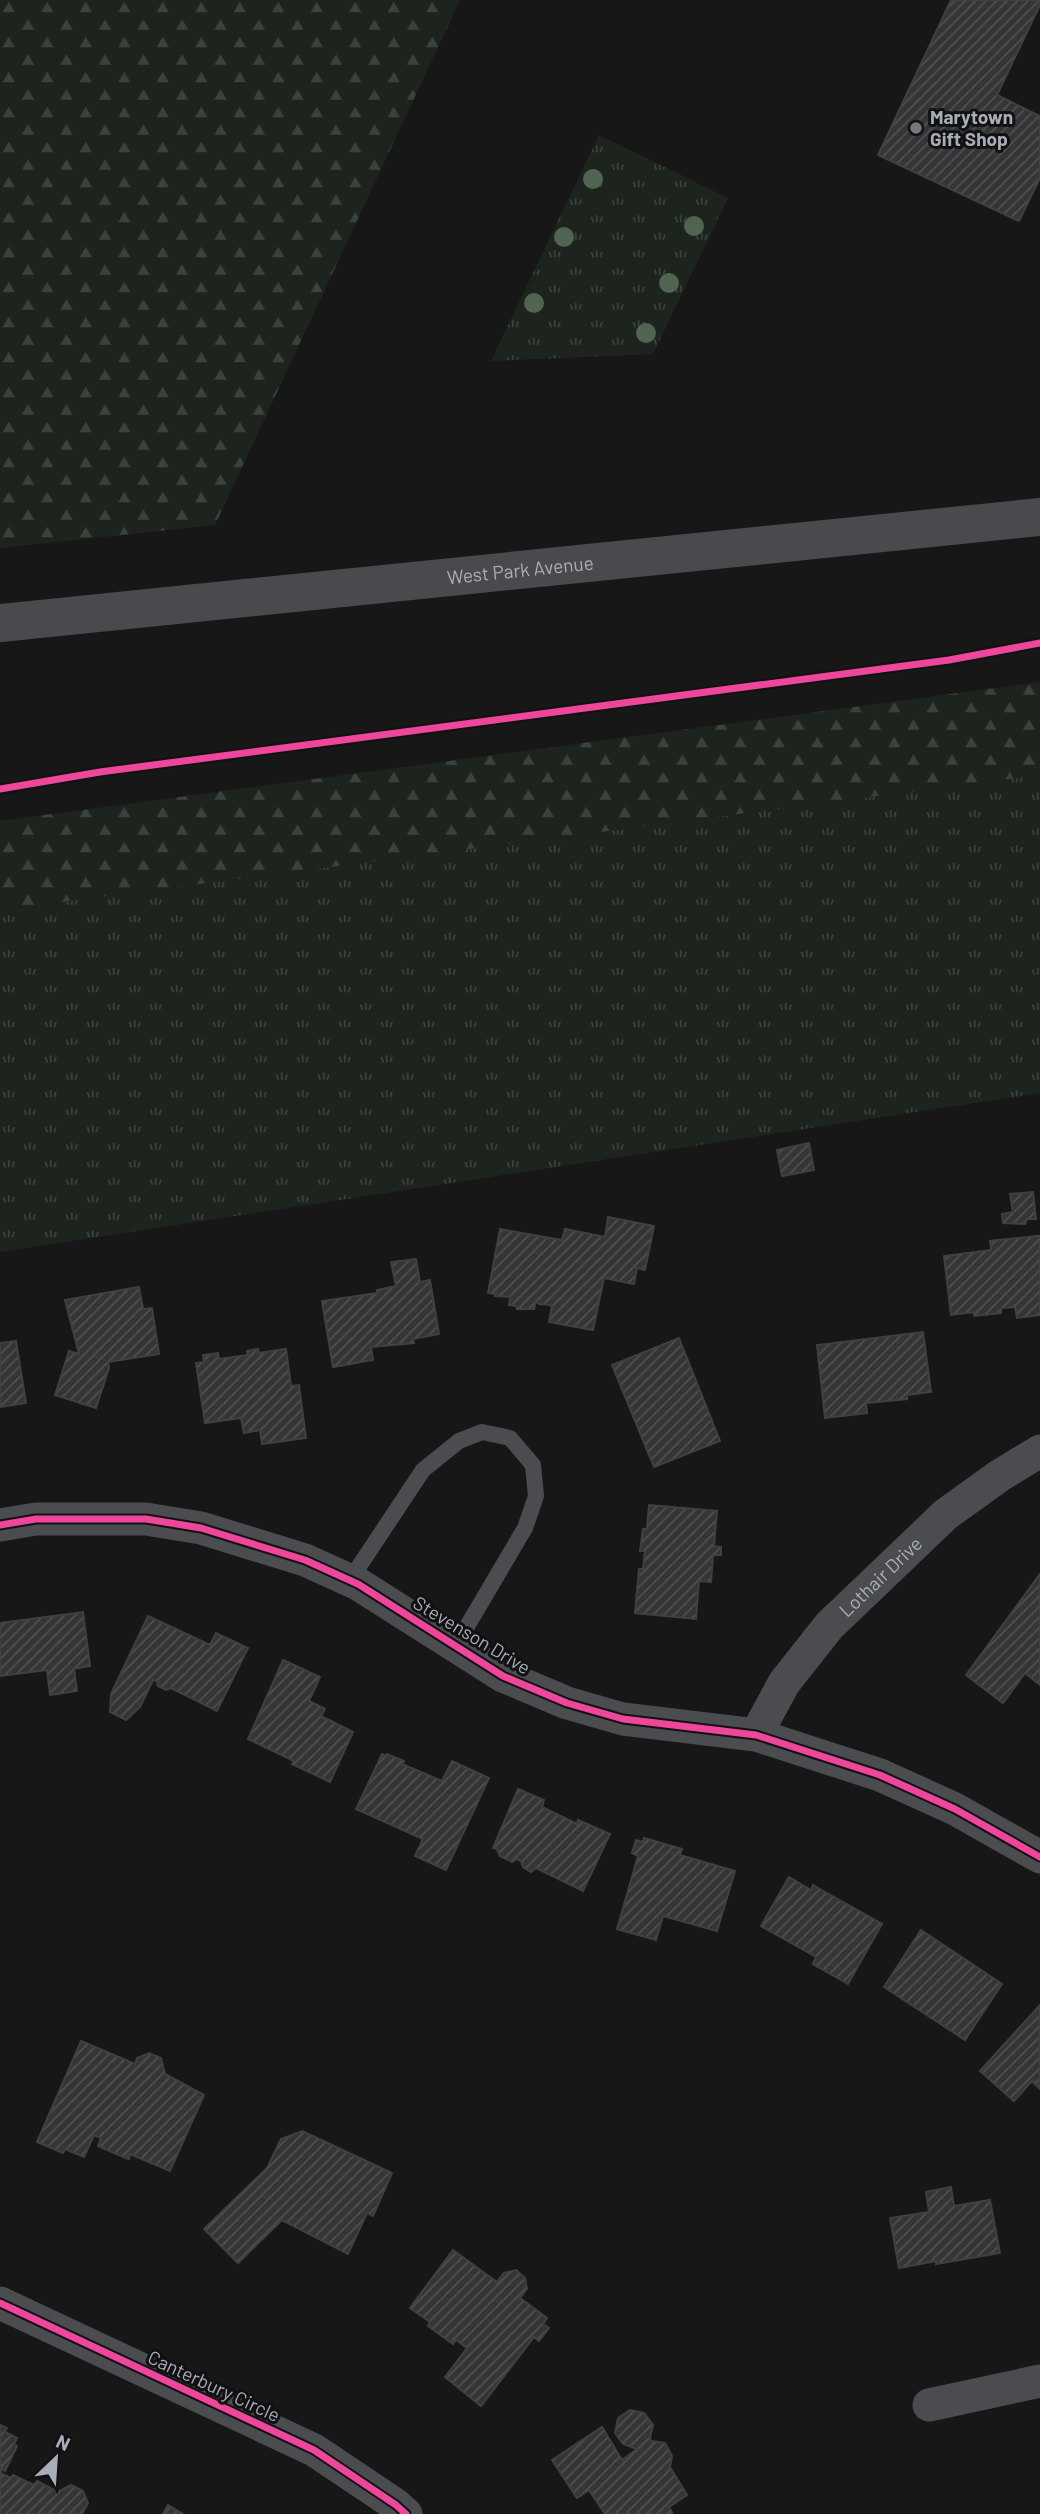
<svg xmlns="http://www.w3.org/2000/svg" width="1040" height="2514" font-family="Barlow,sans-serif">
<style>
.grass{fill:url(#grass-tufts)}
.forest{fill:url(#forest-firs)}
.building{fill:url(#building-hatch);stroke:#3f4043;stroke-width:2}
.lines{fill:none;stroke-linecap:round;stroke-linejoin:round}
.service{stroke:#4b4c50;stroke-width:16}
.minor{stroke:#4b4c50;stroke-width:33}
.secondary{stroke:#4a4a4e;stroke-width:38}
.cycleway-casing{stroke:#111113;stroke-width:11}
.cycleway{stroke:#ed469a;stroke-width:7}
.tree{fill:#506451}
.poi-dot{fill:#757880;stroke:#111113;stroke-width:2.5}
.labels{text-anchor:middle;stroke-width:6;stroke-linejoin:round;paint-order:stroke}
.poi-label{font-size:19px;font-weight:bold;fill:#a8adb8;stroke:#111113;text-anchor:start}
.street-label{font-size:19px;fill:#a8adb8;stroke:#111113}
</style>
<defs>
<pattern id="grass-tufts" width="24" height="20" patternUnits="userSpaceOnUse" patternTransform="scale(1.75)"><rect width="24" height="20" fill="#1d241e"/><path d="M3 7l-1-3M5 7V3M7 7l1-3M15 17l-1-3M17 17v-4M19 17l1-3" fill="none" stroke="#3b413d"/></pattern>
<pattern id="forest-firs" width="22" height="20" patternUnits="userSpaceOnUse" patternTransform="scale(1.75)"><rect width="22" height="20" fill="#1d241e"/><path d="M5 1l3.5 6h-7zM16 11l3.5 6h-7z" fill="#3b413d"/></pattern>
<pattern id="building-hatch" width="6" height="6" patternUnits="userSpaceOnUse" patternTransform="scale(1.75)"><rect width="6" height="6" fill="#353536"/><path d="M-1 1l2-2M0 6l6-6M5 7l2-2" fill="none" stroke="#4f5051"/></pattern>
</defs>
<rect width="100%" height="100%" fill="#171717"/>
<g class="grass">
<path d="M599,135L728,198L653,354L491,361Z"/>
<path d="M1040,775V1093L0,1252V910Z"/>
</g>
<g class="forest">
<path d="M0,0H460L215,525L0,548Z"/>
<path d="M1040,682V775L0,910V821Z"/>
</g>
<g class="building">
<path d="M951,0H1040V5L997,95L1040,116V178L1019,221L878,155Z"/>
<path d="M809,1143L814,1170L782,1176L777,1150Z"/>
<path d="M1033,1192L1036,1219H1027L1025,1224L1003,1223L1002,1214L1013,1212L1010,1194Z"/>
<path d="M608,1217L654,1226L645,1270L637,1268L634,1284L604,1278L593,1330L549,1322L552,1306L550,1305L539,1304L536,1301L534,1309H517L516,1306L509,1305L510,1297L495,1296V1294L488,1293L500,1229L562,1240L565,1229L605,1237Z"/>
<path d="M1037,1236H1040V1315L1017,1318L1015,1307L1001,1308V1313L974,1316V1312L951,1315L944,1256L991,1250L990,1241Z"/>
<path d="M416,1259L420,1282L430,1280L439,1334L413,1339L414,1343L371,1347L373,1360L333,1367L322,1301L377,1293V1290L396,1286L391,1262Z"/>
<path d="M139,1287L143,1309L152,1308L159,1354L108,1362L109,1368L96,1408L55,1395L69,1351L79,1354L65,1300Z"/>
<path d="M923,1332L931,1392L907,1395V1399L866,1403L867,1413L825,1418L817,1345Z"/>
<path d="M679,1338L720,1441L654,1467L612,1365Z"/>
<path d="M16,1341L26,1403L0,1407V1343Z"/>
<path d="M258,1349L259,1353L286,1349L291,1386L299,1385L306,1438L262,1444L260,1430L244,1433L241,1418L205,1423L196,1363L204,1362L203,1355L218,1353L219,1359L248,1355L247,1351Z"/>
<path d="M649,1505L717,1511L714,1546L721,1547V1555H713L711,1582L699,1581L696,1619L635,1613L639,1569H643L645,1551H640L643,1529H647Z"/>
<path d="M1040,1574V1685L1025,1673L1003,1703L966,1675Z"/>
<path d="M83,1612L90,1666L74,1669L77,1691L50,1695L47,1670L0,1676V1623Z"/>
<path d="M148,1616L210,1645L216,1633L248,1648L217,1711L171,1688L166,1690L158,1686L157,1681L153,1680L140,1707L126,1720L110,1712L111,1694Z"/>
<path d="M283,1660L320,1677L309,1701L325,1709L321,1716L353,1732L330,1782L292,1764L294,1761L248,1739Z"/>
<path d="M382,1754L386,1756L387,1754L404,1761L402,1764L442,1781L452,1761L489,1778L446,1870L415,1856L423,1839L356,1809Z"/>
<path d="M518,1789L544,1800L542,1807L577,1824L578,1820L610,1834L583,1891L536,1868L531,1872L523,1867L521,1861L517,1859L512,1862L500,1856L497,1849L493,1848Z"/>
<path d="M644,1838L682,1849L680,1855L735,1871L717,1931L663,1916L656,1940L617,1929L638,1856L632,1853L636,1840L643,1842Z"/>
<path d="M789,1877L811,1890L813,1885L818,1888L882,1924L848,1984L813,1964L816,1957L761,1926Z"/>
<path d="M921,1930L1002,1984L965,2040L884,1987Z"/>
<path d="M1040,2005V2089L1032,2081L1014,2101L980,2071Z"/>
<path d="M81,2041L135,2064L137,2058L149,2053L161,2058L165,2074L204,2095L170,2171L130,2154L129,2159L126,2158L98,2146L101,2138L94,2135L84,2157L65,2149L63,2153L37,2142Z"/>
<path d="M302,2131L392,2173L373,2216L367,2213L348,2254L282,2220L238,2263L204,2229L267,2168L281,2139Z"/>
<path d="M951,2187L954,2206L990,2200L1000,2253L942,2263L936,2264V2261L899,2268L890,2218L929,2212L926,2192Z"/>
<path d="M453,2250L497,2282L504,2273L516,2270L525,2278L527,2289L520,2298L547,2318L543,2324L549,2328L539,2341L534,2337L481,2406L445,2377L467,2348L456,2340L453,2344L428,2326L430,2322L410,2308Z"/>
<path d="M630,2410L644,2413L653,2425L650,2438L651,2441L665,2443L672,2456L670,2467L687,2495L669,2507L673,2514H605L589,2490L577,2498L552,2460L602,2427L622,2460L637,2449L623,2444L615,2433L618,2418Z"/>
<path d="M0,2425L7,2428L5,2432L17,2438L14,2444L17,2446L5,2471L2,2469L0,2473Z"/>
<path d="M0,2473L11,2478L13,2475L34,2485L37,2481L58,2492L71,2485L83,2491L88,2503L82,2514H0Z"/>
<path d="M168,2505L183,2514H163Z"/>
</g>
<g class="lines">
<path class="service" d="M350,1580L423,1470L459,1441L482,1432L510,1438L533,1465L536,1496L525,1528L456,1645"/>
<g class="minor">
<path d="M0,1525L36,1519H146L201,1528L305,1560L358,1584L503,1676L567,1703L623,1719L756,1735L880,1775L955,1809L1040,1857"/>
<path id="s1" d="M756,1735L784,1683L829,1626L945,1515L999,1476L1040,1451"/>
<path d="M0,2303L314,2450L396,2505L406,2514"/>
<path d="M929,2405L1040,2381"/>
</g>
<path class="secondary" id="s2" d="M0,623L1040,517"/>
<g class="cycleway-casing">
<g id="cycleway">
<path d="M0,789L100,772L949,660L1040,643"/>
<path d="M0,1525L36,1519H146L201,1528L305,1560L358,1584L503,1676L567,1703L623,1719L756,1735L880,1775L955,1809L1040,1857"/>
<path d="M0,2303L314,2450L396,2505L406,2514"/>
</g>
</g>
<use href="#cycleway" class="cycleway"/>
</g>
<g class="tree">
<circle cx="593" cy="179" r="10"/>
<circle cx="694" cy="226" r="10"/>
<circle cx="564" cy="237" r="10"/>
<circle cx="669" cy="283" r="10"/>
<circle cx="534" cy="303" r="10"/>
<circle cx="646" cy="333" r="10"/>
</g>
<circle class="poi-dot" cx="916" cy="128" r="7"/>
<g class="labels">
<g class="poi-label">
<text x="930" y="124">Marytown<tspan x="930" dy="22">Gift Shop</tspan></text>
</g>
<g class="street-label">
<text dy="7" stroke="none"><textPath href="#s2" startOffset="523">West Park Avenue</textPath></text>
<text dy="7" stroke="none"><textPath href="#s1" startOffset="203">Lothair Drive</textPath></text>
<text transform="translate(472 1635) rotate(31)" y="7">Stevenson Drive</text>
<text transform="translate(214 2386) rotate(25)" y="7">Canterbury Circle</text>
</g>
</g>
<g transform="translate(56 2458) rotate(25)" stroke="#111113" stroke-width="5" paint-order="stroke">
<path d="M0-5L12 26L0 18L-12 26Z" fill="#a8adb8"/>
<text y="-10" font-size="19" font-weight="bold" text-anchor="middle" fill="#a8adb8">N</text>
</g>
</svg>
